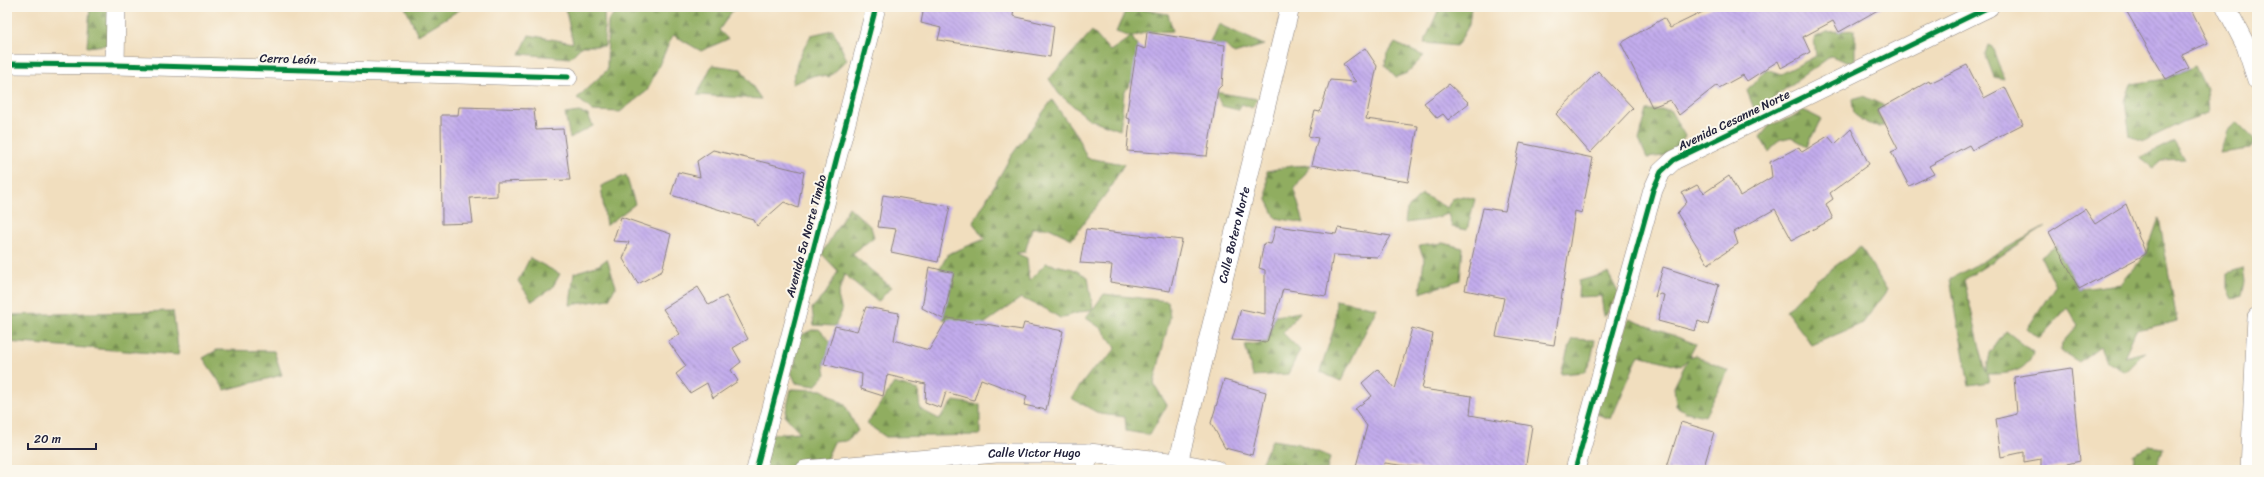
<svg xmlns="http://www.w3.org/2000/svg" width="2264" height="477" font-family="Sriracha,sans-serif">
<style>
.forest{fill:url(#forest-firs);stroke:#59684e}
.building{fill:url(#building-back-hatch)}
.lines{fill:none;stroke-linecap:round;stroke-linejoin:round}
.street-casing{stroke:#8a807c;stroke-width:20}
.street{stroke:#fff;stroke-width:19}
.cycleway-casing{stroke:#fbf7ec;stroke-width:8}
.cycleway{stroke:#00873e;stroke-width:5}
.labels{text-anchor:middle;stroke-width:4;stroke-linejoin:round;paint-order:stroke}
.street-label{font-size:12px;fill:#22223b;stroke:#fbf7ec}
</style>
<defs>
<pattern id="forest-firs" width="22" height="20" patternUnits="userSpaceOnUse"><rect width="22" height="20" fill="#90ad61"/><path d="M5 1l3.5 6h-7zM16 11l3.5 6h-7z" fill="#758c51"/></pattern>
<pattern id="building-back-hatch" width="6" height="6" patternUnits="userSpaceOnUse"><rect width="6" height="6" fill="#c2acec"/><path d="M-1 5l2 2M0 0l6 6M5-1l2 2" fill="none" stroke="#9d8cc0"/></pattern>
</defs>
<rect width="100%" height="100%" fill="#fbf7ec"/>
<filter id="ink" filterUnits="userSpaceOnUse"><feTurbulence type="fractalNoise" baseFrequency=".025" numOctaves="2"/><feDisplacementMap in="SourceGraphic" scale="8" xChannelSelector="R" yChannelSelector="G"/><feConvolveMatrix kernelMatrix="1 2 1 2 8 2 1 2 1" color-interpolation-filters="sRGB"/></filter>
<filter id="wash" filterUnits="userSpaceOnUse"><feTurbulence type="fractalNoise" baseFrequency=".012" numOctaves="4" result="noise"/><feDisplacementMap in="SourceGraphic" scale="16" xChannelSelector="R" yChannelSelector="G"/><feGaussianBlur stdDeviation="0.9" result="paint"/><feColorMatrix in="noise" values="0 0 0 0 0 0 0 0 0 0 0 0 0 0 0 0 0 1.4 0 .05"/><feComposite in="paint" operator="in"/></filter>
<g filter="url(#wash)">
<rect width="100%" height="100%" fill="#f1debe"/>
<g class="forest">
<path d="M90,7H116L115,44L87,47Z"/>
<path d="M405,7H464L418,35Z"/>
<path d="M565,7H604L605,46H582L570,58L520,54L529,35L573,43Z"/>
<path d="M621,7H735L719,30L728,39L701,51L673,35L647,91L620,112L593,111L577,98L607,70L608,21Z"/>
<path d="M1127,7L1168,14L1173,31L1147,32L1132,37L1137,46L1138,71L1124,93L1120,130L1089,119L1059,94L1049,79L1092,31L1110,51L1131,37L1116,32Z"/>
<path d="M1437,7H1471L1469,25L1457,46L1424,43L1438,11Z"/>
<path d="M1218,24L1264,45L1234,54L1225,45L1210,43Z"/>
<path d="M833,30L847,60L829,77L815,75L792,84L798,60L811,35Z"/>
<path d="M1855,30V65L1831,56L1755,111L1747,91L1766,69L1781,74L1816,56L1814,38L1826,32Z"/>
<path d="M1395,43L1424,56L1407,73L1396,77L1385,65L1387,55Z"/>
<path d="M1988,45L1992,47L2004,79L1994,77L1985,54Z"/>
<path d="M712,65L741,69L761,99L697,95Z"/>
<path d="M2195,66L2206,89L2208,113L2185,121L2144,141L2130,136L2125,101L2131,84L2166,79Z"/>
<path d="M1214,92L1258,99L1252,108L1242,104L1238,110L1222,106Z"/>
<path d="M1863,96L1885,106L1877,111L1884,126C1872,127 1863,121 1854,114L1852,99Z"/>
<path d="M1052,100L1077,136L1087,158L1124,164L1108,191L1072,239L1049,228H1032L1025,252L1016,253L1027,258L1029,281L1046,263L1073,269L1088,277L1093,309L1104,294L1168,301L1170,317L1154,384L1167,405L1150,435L1126,431L1125,417L1100,414L1071,398L1093,369L1108,358L1116,348L1102,329L1086,318L1092,309L1060,318L1046,309L1021,298L984,324L961,333L943,319L954,273L939,270L948,254L985,239L973,223L1011,156Z"/>
<path d="M1647,110H1670L1685,136L1670,155L1647,158L1639,140Z"/>
<path d="M1803,110L1821,119L1807,146L1791,137L1779,140L1769,152L1760,137L1770,125L1790,118Z"/>
<path d="M579,112L588,115L593,126L570,138L565,114Z"/>
<path d="M2237,122L2255,140L2250,149L2220,153L2227,131Z"/>
<path d="M2174,141L2185,159L2162,160L2153,168L2140,158Z"/>
<path d="M1311,165L1294,190L1304,223L1276,218L1267,200V171L1292,166Z"/>
<path d="M626,175L635,204L606,226L601,186Z"/>
<path d="M1422,194L1447,208L1452,199L1463,196L1475,199L1467,230L1452,227L1448,214L1427,220L1405,223L1407,209Z"/>
<path d="M849,207L871,227L874,237L852,254L891,287L878,302L844,274L838,296L842,311L835,326L814,325L812,308L826,293L838,271L822,254Z"/>
<path d="M2159,218L2177,321L2136,330L2124,357L2145,352L2125,372L2106,361L2100,346L2079,362L2061,351L2062,343L2078,325L2067,308L2039,339L2027,329L2055,286L2041,257L2056,246L2079,289L2121,284L2146,254Z"/>
<path d="M2045,227L1964,280L1986,373L1990,353L2006,331L2033,352C2026,374 2007,374 1987,374L1989,382L1969,385L1950,279Z"/>
<path d="M1443,243L1463,248L1460,280L1420,293L1424,259L1419,246Z"/>
<path d="M1861,247L1887,290L1863,323L1812,345L1786,311L1815,281Z"/>
<path d="M530,258L560,274L552,288L532,301L518,281Z"/>
<path d="M607,259L616,286L609,299L570,305L574,273L599,265Z"/>
<path d="M2243,268L2245,281L2242,295L2232,299L2227,289V273Z"/>
<path d="M1608,273L1619,294L1604,317L1601,296L1578,297L1579,281Z"/>
<path d="M1336,300L1377,308L1341,381L1320,372L1335,325Z"/>
<path d="M173,311L179,355L7,342V315Z"/>
<path d="M1300,312L1283,333L1300,350L1288,374L1253,376L1245,345L1267,342L1275,316Z"/>
<path d="M1629,319L1696,344L1689,357L1695,355L1728,371L1705,416L1686,412L1676,406L1674,387L1688,359L1681,366L1639,355L1611,419L1594,413Z"/>
<path d="M819,329L831,342L824,364L826,374L815,386L796,383L791,372L796,359L789,341L812,330Z"/>
<path d="M1573,339L1595,340L1591,360L1584,372L1561,374L1568,349Z"/>
<path d="M217,350L274,351L282,375L225,390L203,358Z"/>
<path d="M894,383L918,390L920,409L939,419L954,401L980,405V435L886,437L867,424Z"/>
<path d="M791,389L822,390L845,405L858,431L846,441L834,442L826,460L807,459L793,469L776,470L760,463L772,434L800,432L785,416Z"/>
<path d="M1272,440L1299,444L1330,457L1327,470H1258Z"/>
<path d="M2149,446L2163,448L2157,470H2131L2134,459L2133,453Z"/>
</g>
<g id="blocks">
<g class="building">
<path d="M924,7H1014L1013,16L1054,26L1050,57L938,40L941,28L921,23Z"/>
<path d="M1713,7H1883L1839,32L1833,21L1803,37L1810,52L1781,68L1778,61L1747,81L1743,75L1719,88L1717,85L1679,115L1670,100L1652,107L1621,43L1664,18L1670,28Z"/>
<path d="M2124,7H2190L2208,43L2182,55L2189,68L2166,79Z"/>
<path d="M1147,32L1225,45L1222,85L1218,89L1207,156L1127,151L1130,119L1126,118L1137,46L1145,49Z"/>
<path d="M1365,48L1377,66L1366,119L1418,126L1408,182L1311,165L1318,138L1308,136L1315,111L1320,112L1330,80L1356,82L1343,64Z"/>
<path d="M1967,65L1984,98L2005,87L2023,124L1972,150L1969,145L1929,166L1934,174L1909,186L1891,152L1898,149L1878,110L1929,81L1930,83Z"/>
<path d="M1598,71L1633,108L1590,153L1556,114Z"/>
<path d="M1449,84L1469,103L1448,120L1443,114L1437,118L1424,103Z"/>
<path d="M459,107L534,109L536,130L563,129L570,180L497,182V196L470,198L473,223L442,224L441,115H458Z"/>
<path d="M1851,129L1869,164L1830,193L1833,199L1826,204L1833,219L1792,240L1775,209L1734,232L1738,244L1708,264L1677,213L1687,202L1682,193L1697,185L1704,193L1729,176L1740,196L1772,177L1770,162L1799,147L1802,152L1828,136L1835,144Z"/>
<path d="M1520,143L1593,158L1582,213L1575,211L1554,345L1496,336L1504,298L1465,290L1483,208L1505,211Z"/>
<path d="M713,150L804,172L798,208L784,202L757,226L754,220L671,195L678,172L700,177L697,161Z"/>
<path d="M883,195L950,206L938,262L891,252L896,229L878,227Z"/>
<path d="M2126,204L2146,254L2079,289L2049,232L2085,209L2095,224Z"/>
<path d="M621,217L671,234L662,271L638,284L623,259L629,242L613,241Z"/>
<path d="M1276,226L1336,234L1338,228L1391,236L1378,257L1333,255L1326,296L1283,289L1267,342L1232,340L1241,309L1265,314V270L1259,268L1264,243L1271,244Z"/>
<path d="M1086,229L1182,240L1170,291L1110,282L1112,265L1080,263Z"/>
<path d="M929,267L954,273L943,319L922,308Z"/>
<path d="M1663,267L1719,285L1708,325L1698,321L1695,331L1658,321L1664,295L1660,294L1655,297Z"/>
<path d="M698,287L709,305L726,296L748,339L733,348L741,362L731,370L738,381L713,398L707,383L690,393L676,374L686,366L668,341L680,334L663,309Z"/>
<path d="M866,307L899,313L894,340L929,350L948,318L1022,330L1024,323L1063,331L1046,410L1024,405L1027,396L981,379L974,400L946,392L941,408L925,402L926,384L887,375L883,396L861,389L862,374L824,364L835,326L857,331Z"/>
<path d="M1412,328L1433,334L1422,389L1472,396L1470,415L1532,426L1525,470H1436L1385,463L1382,470L1356,466L1367,426L1355,409L1372,396L1362,383L1378,369L1395,389Z"/>
<path d="M2071,368L2080,461L2041,470V459L2024,462V452L2001,457L1996,419L2017,414L2014,377Z"/>
<path d="M1224,380L1266,392L1252,455L1225,448L1211,423Z"/>
<path d="M1681,422L1714,432L1703,470H1666Z"/>
</g>
</g>
</g>
<g filter="url(#ink)">
<use href="#blocks" fill-opacity="0" stroke="#8a807c" stroke-width="1"/>
<g class="lines">
<g class="street-casing">
<g id="street">
<path d="M2226,7L2246,46L2257,80"/>
<path d="M7,64L115,65L568,77"/>
<path d="M115,65L116,7"/>
<path id="s1" d="M1178,463L1290,7"/>
<path d="M756,470L876,7"/>
<path id="s2" d="M805,470L996,453H1089L1178,463L1216,470"/>
<path d="M1085,470L1089,453"/>
<path d="M1575,470L1653,190L1661,172L1674,160L1989,7"/>
<path d="M2250,470L2257,317"/>
</g>
</g>
<use href="#street" class="street"/>
<g class="cycleway-casing">
<g id="cycleway">
<path d="M7,64L115,65L568,77"/>
<path d="M756,470L876,7"/>
<path d="M1575,470L1653,190L1661,172L1674,160L1989,7"/>
</g>
</g>
<use href="#cycleway" class="cycleway"/>
</g>
</g>
<g class="labels">
<g class="street-label">
<text transform="translate(288 59) rotate(2)" y="4">Cerro León</text>
<text transform="translate(1734 120) rotate(-26)" y="4">Avenida Cesanne Norte</text>
<text dy="4" stroke="none"><textPath href="#s1" startOffset="235">Calle Botero Norte</textPath></text>
<text transform="translate(806 236) rotate(-75)" y="4">Avenida 5a Norte Timbo</text>
<text dy="4" stroke="none"><textPath href="#s2" startOffset="230">Calle Victor Hugo</textPath></text>
</g>
</g>
<rect width="2264" height="477" fill="none" stroke="#fbf7ec" stroke-width="24"/>
<path d="M28 443v6h68v-6" fill="none" stroke="#22223b" stroke-width="2"/>
<text x="34" y="443" font-size="12" fill="#22223b" stroke="#fbf7ec" stroke-width="3" paint-order="stroke">20 m</text>
</svg>
